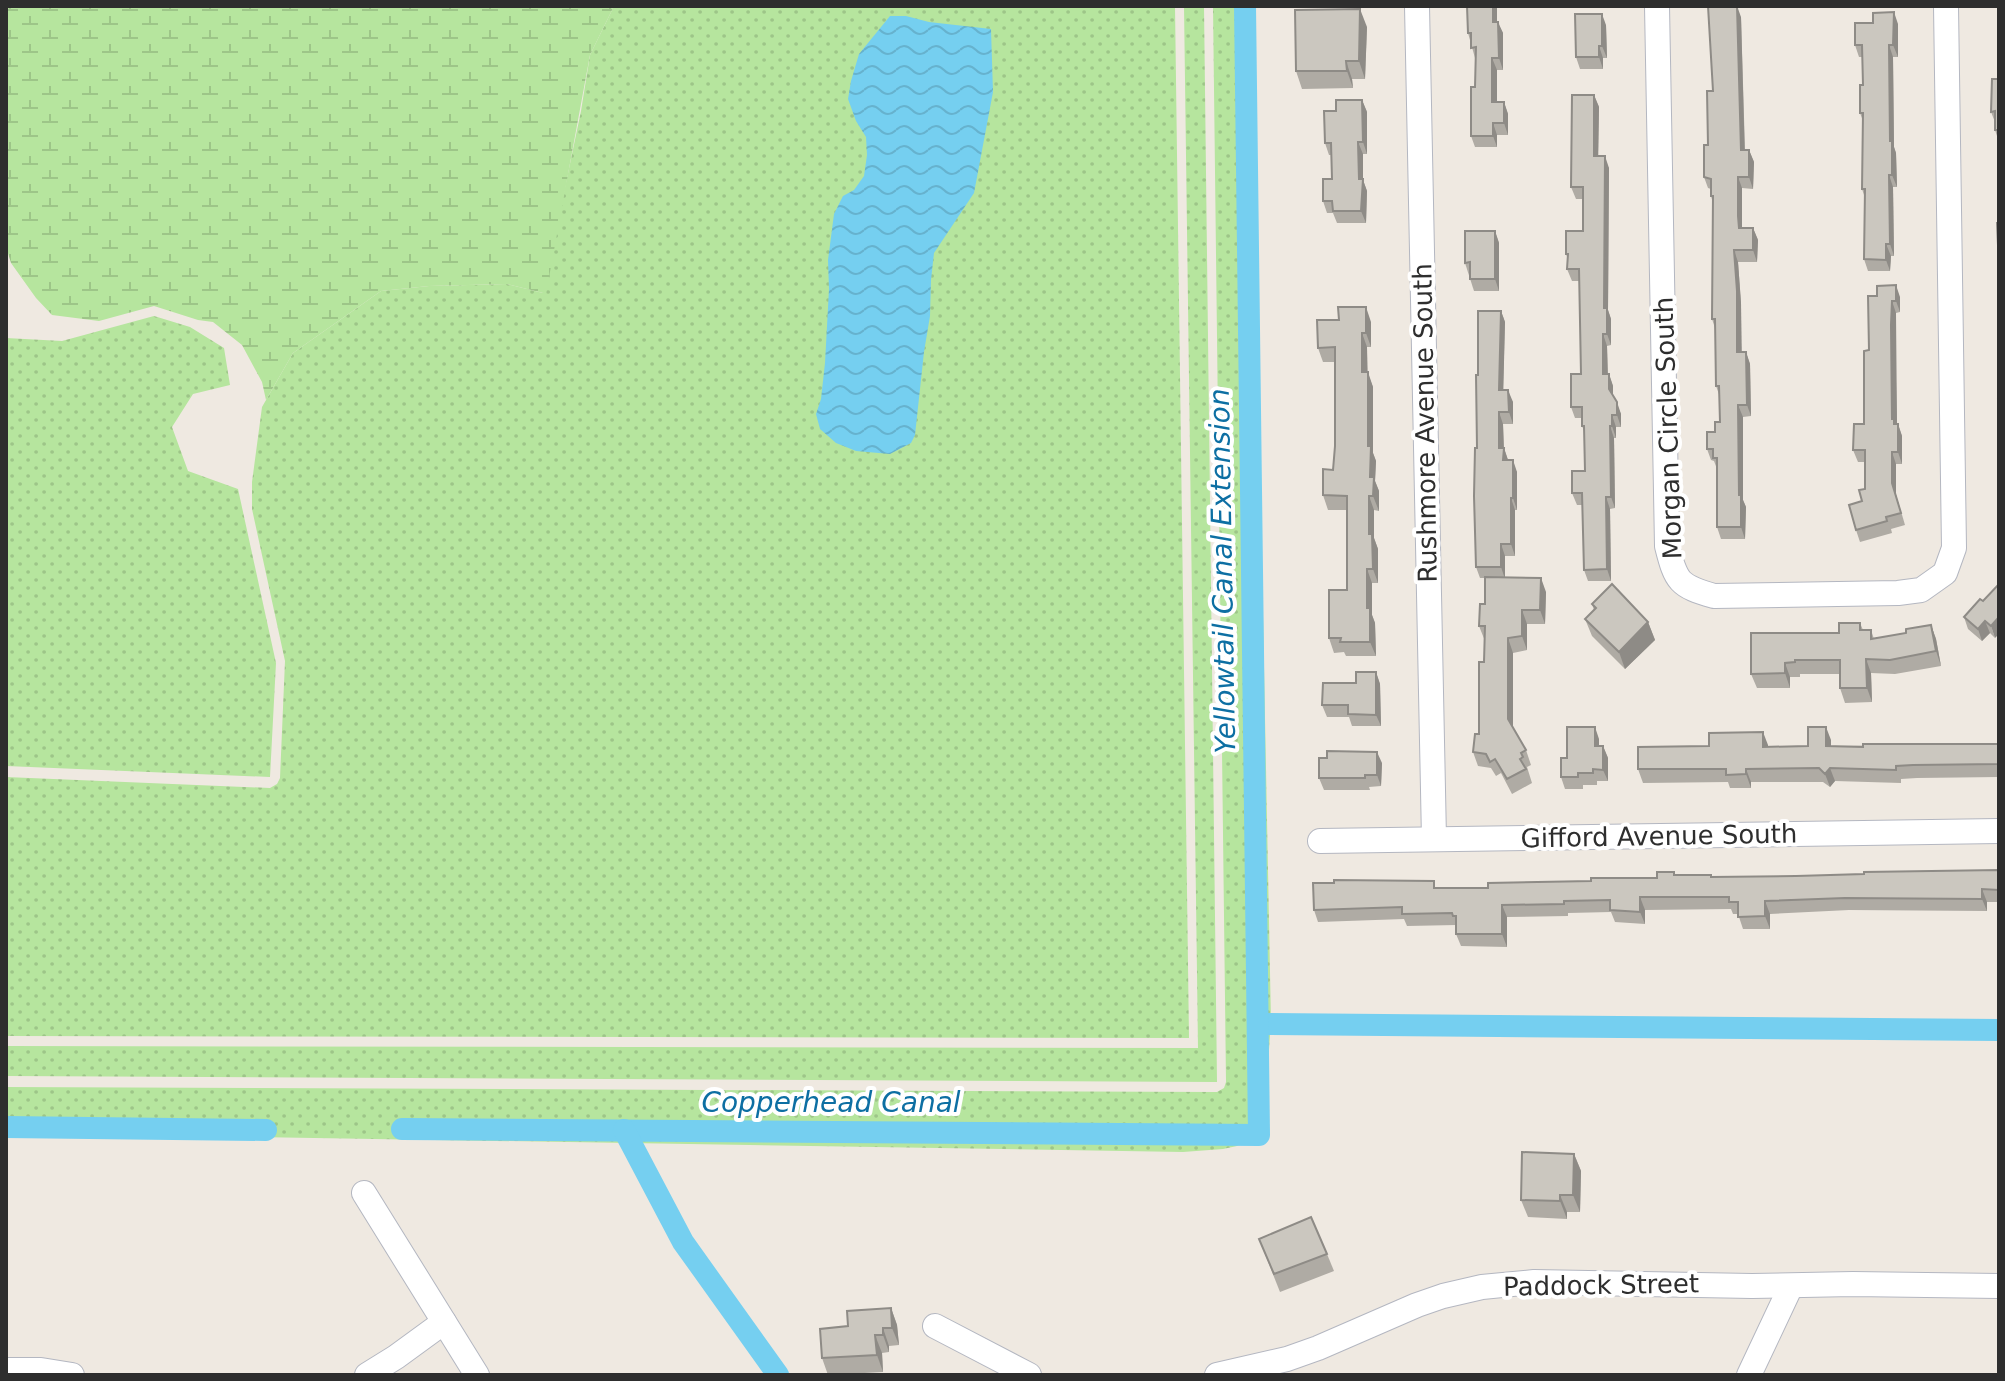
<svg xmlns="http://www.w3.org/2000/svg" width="2005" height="1381" font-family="'DejaVu Sans',sans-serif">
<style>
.grass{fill:url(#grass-dots)}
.wetland{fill:url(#wetland-marsh)}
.water{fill:url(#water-waves)}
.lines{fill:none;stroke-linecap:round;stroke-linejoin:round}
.canal{stroke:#75cff0;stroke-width:22}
.minor-casing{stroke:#b4b7c1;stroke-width:26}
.minor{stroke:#fff;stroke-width:24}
.wall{fill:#afaba4}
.shaded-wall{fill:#8e8b86}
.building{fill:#cbc7bf;stroke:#8e8b86;stroke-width:2}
.labels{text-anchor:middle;stroke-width:8;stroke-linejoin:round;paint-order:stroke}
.street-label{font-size:26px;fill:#2e2e2e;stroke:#fff}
.water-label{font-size:28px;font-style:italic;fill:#0d6fa3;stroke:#fff}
</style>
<defs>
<pattern id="grass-dots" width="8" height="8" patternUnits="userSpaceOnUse" patternTransform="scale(2)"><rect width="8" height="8" fill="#b6e59e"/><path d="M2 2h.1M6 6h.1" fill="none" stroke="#9dc588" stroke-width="1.8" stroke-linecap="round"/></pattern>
<pattern id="wetland-marsh" width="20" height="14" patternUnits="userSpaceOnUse" patternTransform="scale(2)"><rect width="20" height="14" fill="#b6e59e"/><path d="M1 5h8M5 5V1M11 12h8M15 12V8" fill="none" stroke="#9dc588"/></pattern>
<pattern id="water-waves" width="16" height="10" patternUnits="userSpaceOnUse" patternTransform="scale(2)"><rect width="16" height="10" fill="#75cff0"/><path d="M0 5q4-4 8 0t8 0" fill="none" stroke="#66b2ce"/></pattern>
</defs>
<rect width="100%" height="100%" fill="#efe9e1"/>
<g class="grass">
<path d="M614,6H1175L1189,1038L6,1036V777L270,788L277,784L280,778L285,661L252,509V482L262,407L293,353L381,291L429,286L507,284L543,293L581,111L590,55Z"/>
<path d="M1184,6H1204L1217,1082L6,1076V1046L1198,1048Z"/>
<path d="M1213,6H1251L1271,1022L1264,1118L1258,1127L1249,1140L1237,1146L1223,1149L1183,1152L6,1133V1087L1217,1092L1224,1088L1226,1082Z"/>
<path d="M154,316L190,327L224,348L230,385L193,394L172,427L188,471L238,489L276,663L270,777L6,766V338L62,341Z"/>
</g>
<path class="wetland" d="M6,6H614L590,55L545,299L543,293L507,284L429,286L381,291L293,353L266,400L262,382L242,345L213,322L198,320L154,306L99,321L52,315L36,298L11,263L7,250Z"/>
<path class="water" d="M890,16H906L929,22L991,29L993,92L974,193L934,253L931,280L930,316L924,352L915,435L911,443L890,454L856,451L836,443L820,429L816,414L821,399L825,363L829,289L828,260L834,214L843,196L854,190L864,176L867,155L866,137L856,121L848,99L851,81L859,54Z"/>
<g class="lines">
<g class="canal">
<path d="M1258,1024L1999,1030"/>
<path d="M6,1127L266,1130"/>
<path d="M402,1129L1259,1135L1245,6"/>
<path d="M624,1130L683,1242L778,1375"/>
</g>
<g class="minor-casing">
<g id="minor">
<path d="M1417,6L1434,839"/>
<path d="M1657,6L1667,546C1676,582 1679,586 1714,596L1898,593L1921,590L1945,573L1954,548L1946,6"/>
<path d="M1320,841L1999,831"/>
<path d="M364,1193L477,1375"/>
<path d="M935,1326L1029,1375"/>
<path d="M6,1370H41L72,1375"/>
<path d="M367,1375L396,1357L444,1322"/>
<path d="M1217,1375L1287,1359L1318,1348L1417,1305L1443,1296L1482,1287L1534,1282L1752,1286L1853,1284L1999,1286"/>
<path d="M1749,1375L1791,1286"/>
</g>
</g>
<use href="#minor" class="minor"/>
</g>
<g class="wall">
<path d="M1467,6H1497V22L1503,33V70H1497V102H1504L1508,114V135H1497V147H1475L1471,136L1475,87V58L1468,33Z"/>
<path d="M1741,17L1745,150H1749L1754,162L1753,189L1742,188V228H1753L1758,240L1757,262H1738L1741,303V352H1746L1750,364L1751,416L1743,417V500L1746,507L1745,539H1721L1717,527V469L1714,461L1711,460L1707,449L1720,422V397L1716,386L1715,328L1712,319L1713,203L1711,196V189L1708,188L1704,177L1713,91Z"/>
<path d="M1898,24V57H1893L1894,147L1896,153L1897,187H1893L1894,256H1891L1890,271H1868L1864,259L1865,198L1862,189L1863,121L1860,113L1863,85L1862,57H1859L1855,45Z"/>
<path d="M1606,25L1607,58H1603V69H1580L1576,57Z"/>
<path d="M1367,27L1365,79H1352L1353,88L1302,89L1296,71Z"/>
<path d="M1999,79V142L1995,130V122L1991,112Z"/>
<path d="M1594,95L1599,107L1598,156L1609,168L1608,310L1611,319V345L1607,346L1608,374H1609L1613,386V397L1621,414V427H1616V438H1614L1615,508L1610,509L1611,581H1588L1584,570L1583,505H1577L1572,493L1585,471V433L1582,426V418H1575L1571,407L1581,374L1579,281H1572L1567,269L1568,259L1566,254L1583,231V199H1576L1571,187Z"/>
<path d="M1362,100L1367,112V154H1363V180L1367,191L1366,223H1337L1333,213H1327L1323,201L1332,179V155H1329L1325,143Z"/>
<path d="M1495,231L1499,243V291H1474L1465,263Z"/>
<path d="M1868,296L1900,297V312L1896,313L1895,336L1897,424H1898L1902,436V464H1896V495L1905,525L1891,529L1892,533L1860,542L1856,530L1865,489V462H1858L1853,450L1864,424L1869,350Z"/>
<path d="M1501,311L1505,322L1503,390L1513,402V424H1503L1504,448L1508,460L1517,472V510H1515V556H1505V577L1546,592L1545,624H1527V650L1513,653V729L1526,750L1531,765L1527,767L1532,783L1512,794L1501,773L1496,776L1491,768L1478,766L1473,752L1479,734L1485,641L1479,626L1485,604V578H1480L1476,567L1478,375Z"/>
<path d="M1371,322V347H1367V372L1373,387V453L1376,461L1375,481L1379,491V511L1374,510V538L1378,549V583H1372V615L1375,623L1376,656H1346L1344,652L1334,653L1329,638L1347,590V510H1328L1323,495L1333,470L1335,446V362H1323L1318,348Z"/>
<path d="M1983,601L1995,638L1990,633L1982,641L1968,629L1964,617Z"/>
<path d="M1592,604L1648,622L1655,640L1625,669L1592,636L1585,619L1594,610Z"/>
<path d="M1860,623L1863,630H1871L1874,639L1906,633L1931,625L1936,639L1941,666L1895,674L1871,673L1872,702L1845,703L1840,688V674H1800V677H1790V688H1757L1751,674Z"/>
<path d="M1376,672L1380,684L1381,726H1352L1349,717H1327L1322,705L1356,683Z"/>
<path d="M1599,739V746H1603L1608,758V781H1597V785H1583V789H1565L1561,777L1567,758Z"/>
<path d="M1831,740V746L1999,744V777L1917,778L1901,779V783L1835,781L1830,787L1823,782H1751V788H1730L1728,782L1643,783L1638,769L1768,745V747L1808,746Z"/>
<path d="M1382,763L1381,786L1369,787L1370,790H1324L1319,778Z"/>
<path d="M1999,870V902H1987V911L1849,910L1770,914V929H1743L1738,914H1733L1731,909L1645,910V924L1615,922L1611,912L1568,913V916L1507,917V947L1461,946L1456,934V925L1407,926L1404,919L1318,922L1314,910L1436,888H1488L1657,878L1674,872L1675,875L1711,877L1796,876Z"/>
<path d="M1574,1154L1581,1171L1580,1212H1567V1219L1528,1217L1521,1200Z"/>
<path d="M1259,1239L1327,1254L1334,1271L1280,1292Z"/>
<path d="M891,1308L897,1325L899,1345L889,1346V1352L882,1353L883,1372L828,1375L822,1358L848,1326Z"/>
</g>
<g class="shaded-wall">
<path d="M1493,6H1497V33L1493,22Z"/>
<path d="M1737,6L1741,17L1745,162L1741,150Z"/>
<path d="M1360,9L1367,27L1365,79L1359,61Z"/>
<path d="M1894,12L1898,24V57L1893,45Z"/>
<path d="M1602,14L1606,25L1607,58L1602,46Z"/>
<path d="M1498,22L1503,33V70L1499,58Z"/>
<path d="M1889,45L1893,57L1894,147L1896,153L1897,187L1892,175L1890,141Z"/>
<path d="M1599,46L1603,58V69L1599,57Z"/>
<path d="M1492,58L1497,70V114L1492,102Z"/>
<path d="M1346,61L1352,79L1353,88L1347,71Z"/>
<path d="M1594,95L1599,107L1598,168L1594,156Z"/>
<path d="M1362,100L1367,112V154L1363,142Z"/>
<path d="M1504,102L1508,114V135L1504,123Z"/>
<path d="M1493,123L1497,135V147L1493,136Z"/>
<path d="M1358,142L1363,154V180L1367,191L1366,223L1361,211L1359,179Z"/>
<path d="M1749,150L1754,162L1753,189L1749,177Z"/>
<path d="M1605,156L1609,168L1608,310L1611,319V345L1607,334L1604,308Z"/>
<path d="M1889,175L1893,187L1894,256L1890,244Z"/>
<path d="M1738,177L1742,188V228H1739L1738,216Z"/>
<path d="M1753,228L1758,240L1757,262L1753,250Z"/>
<path d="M1495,231L1499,243V291L1495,279Z"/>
<path d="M1886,244L1891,256L1890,271L1886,260Z"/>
<path d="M1734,250L1738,262L1741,303L1742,364L1737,352Z"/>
<path d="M1896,285L1900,297V312L1896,301Z"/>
<path d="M1892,301L1896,313L1897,425L1898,424L1902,436V464L1898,452L1892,419Z"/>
<path d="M1366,307L1371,322V347L1366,333Z"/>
<path d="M1501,311L1505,322L1503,402L1499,390Z"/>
<path d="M1362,333L1367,347L1368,386L1362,372Z"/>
<path d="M1603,334L1607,346L1608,386L1603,374Z"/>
<path d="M1746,352L1750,364L1751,416L1747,405Z"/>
<path d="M1368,372L1373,387V453L1376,461L1375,481L1379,491V511L1373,496L1370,477L1368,446Z"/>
<path d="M1609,374L1613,386V401L1609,389Z"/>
<path d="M1508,390L1513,402V424L1509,412Z"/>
<path d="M1617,402L1621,414V427L1617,415Z"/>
<path d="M1738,405L1743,417V500L1746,507L1745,539L1741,527L1739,495Z"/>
<path d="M1499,412L1503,424L1504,455V448L1508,460V472L1499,448Z"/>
<path d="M1612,415L1616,427V438L1612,426Z"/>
<path d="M1610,426L1614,438L1615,508L1611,497Z"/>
<path d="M1892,452L1896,464V495L1905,525L1892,483Z"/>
<path d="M1513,460L1517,472V510L1513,498Z"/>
<path d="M1369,496L1374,510V538L1378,549V583L1373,569L1369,534Z"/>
<path d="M1606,497L1610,509L1611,581L1607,569Z"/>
<path d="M1511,498L1515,510V556L1511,544Z"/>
<path d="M1501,544L1505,556V579L1501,567Z"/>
<path d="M1367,569L1372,583V615L1375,623L1376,656L1370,642L1367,608Z"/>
<path d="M1541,578L1546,592L1545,624L1540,610Z"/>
<path d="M1522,610L1527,624V650L1522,636Z"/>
<path d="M1999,617V634L1995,638L1991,626Z"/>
<path d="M1985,621L1990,633L1982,641L1978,629Z"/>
<path d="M1648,622L1655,640L1625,669L1619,652Z"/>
<path d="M1931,625L1936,639L1941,666L1936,651Z"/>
<path d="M1508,638L1513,653V734L1508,719Z"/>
<path d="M1866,659L1871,673L1872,702L1867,688Z"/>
<path d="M1785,663L1790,677V688L1785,673Z"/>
<path d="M1376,672L1380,684L1381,726L1376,715Z"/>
<path d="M1595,727L1599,739V758L1595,746Z"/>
<path d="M1826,727L1831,740V759L1826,746Z"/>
<path d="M1763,732L1768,745V760L1763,747Z"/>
<path d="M1603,746L1608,758V781L1603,770Z"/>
<path d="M1377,752L1382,763L1381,786L1377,775Z"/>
<path d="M1830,768L1835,781L1830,787L1825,774Z"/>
<path d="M1746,769L1751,782V788L1746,774Z"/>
<path d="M1982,889L1987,902V911L1982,899Z"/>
<path d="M1640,897L1645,910V924L1640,912Z"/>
<path d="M1765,901L1770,914V929L1765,916Z"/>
<path d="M1502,905L1507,917V947L1502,934Z"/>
<path d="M1574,1154L1581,1171L1580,1212L1573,1195Z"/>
<path d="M1560,1195L1567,1212V1219L1560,1201Z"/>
<path d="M891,1308L897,1325L899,1345L892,1328Z"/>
<path d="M883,1328L889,1346V1352L883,1335Z"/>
<path d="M875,1335L882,1353L883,1372L877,1355Z"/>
</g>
<g class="building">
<path d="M1467,6H1493V22H1498L1499,58H1492V102H1504V123H1493V136H1471V87H1475L1476,47L1471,48V33H1468Z"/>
<path d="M1708,6H1737L1741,150H1749V177H1738V216L1739,228H1753V250H1734L1737,291V352H1746L1747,405H1738L1739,495H1741V527H1717V458H1713V449H1707V432H1715V422H1720L1719,386H1716L1715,319H1712L1713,196H1711V179L1704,177V145H1708L1707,91H1713Z"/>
<path d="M1360,9L1359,61H1346L1347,71H1296L1295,10Z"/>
<path d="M1894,12L1893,45H1889L1890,141H1892V175H1889L1890,244H1886V260L1864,259L1865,189H1862L1863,113H1860V85H1863L1862,45H1855V23H1873V13Z"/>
<path d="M1575,14H1602V46H1599V57H1576Z"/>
<path d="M1992,79H1999V130H1995V111L1991,112Z"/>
<path d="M1572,95H1594V156H1605L1604,308H1607V334H1603V374H1609V389L1617,402V415H1612V426H1610L1611,497H1606L1607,569L1584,570L1582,493H1572V471H1585L1584,426H1582V407H1571V374H1581L1579,269H1567L1568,254H1566V231H1583V187H1571Z"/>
<path d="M1336,100H1362L1363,142H1358L1359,179H1363L1361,211H1333L1332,201H1323V179H1332L1331,143H1325L1324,111H1336Z"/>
<path d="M1997,223H1999V245H1998Z"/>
<path d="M1465,231H1495V279H1470V262L1465,263Z"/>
<path d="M1896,285V301H1892L1891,325L1892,419H1894V424H1898V452H1892V483L1901,513L1886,517L1887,521L1856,530L1849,505L1862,501L1859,490L1865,489V450H1853L1854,424H1864V351L1869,350L1868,296H1877V286Z"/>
<path d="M1338,307H1366V333H1362V372H1368V446H1371L1370,477H1374L1373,496H1369V534H1372L1373,569H1367V608H1370V642H1340L1341,638H1329V590H1347V496L1323,495V469L1333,470L1335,446V347L1318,348L1317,320H1339Z"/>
<path d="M1478,311H1501L1499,390H1508L1509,412H1499V448H1504L1503,460H1513V498H1511V544H1501V567H1476L1474,496L1475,448H1477L1476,375H1478Z"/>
<path d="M1999,355V398H1998Z"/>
<path d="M1485,577L1541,578L1540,610H1522V636L1508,638V719L1526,750L1521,753L1523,757L1520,759L1526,769L1507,779L1495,759L1490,762L1486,754L1473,752L1475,734H1479V662H1484L1485,626H1479L1480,604H1485Z"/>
<path d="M1612,584L1648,622L1619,652L1585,619L1596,608L1592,604Z"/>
<path d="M1999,584V617L1991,626L1985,621L1978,629L1964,617L1980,599L1983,601Z"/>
<path d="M1839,623H1860V630H1871V639L1906,633V629L1931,625L1936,651L1890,660L1866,659L1867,688H1840V660H1795V662L1785,663V673L1751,674V633H1839Z"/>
<path d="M1356,672H1376V715L1348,714V705H1322L1323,683H1356Z"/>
<path d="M1567,727H1595V746H1603V770L1593,769V773H1578V777H1561V758H1567Z"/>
<path d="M1808,727H1826V746L1863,747V744H1999V764L1913,765L1896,766V770L1830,768L1825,774L1819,768L1746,769V774L1726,775V769H1638V747L1709,746V733L1763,732V747L1808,746Z"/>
<path d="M1327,751L1377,752V775H1365V778H1319V758H1327Z"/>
<path d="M1999,870V890L1982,889V899L1845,898L1765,901V916L1738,917V902H1729V897H1640V912L1610,910V900L1564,901V904L1502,905V934H1456V916H1453L1452,913L1402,914V907L1314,910L1313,883H1334V880L1434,881V888H1488V883L1591,881V878H1657V872H1674V875H1711V877L1796,876L1864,874V872Z"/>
<path d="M1522,1152L1574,1154L1573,1195H1560V1201L1521,1200Z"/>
<path d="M1311,1217L1327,1254L1274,1274L1259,1239Z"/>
<path d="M891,1308L892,1328H883V1335H875L877,1355L822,1358L820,1329L848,1326L847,1311Z"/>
</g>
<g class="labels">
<g class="street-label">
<text transform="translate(1425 423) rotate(-91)" y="9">Rushmore Avenue South</text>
<text transform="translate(1668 428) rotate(-92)" y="9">Morgan Circle South</text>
<text transform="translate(1659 836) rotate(-1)" y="9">Gifford Avenue South</text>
<text transform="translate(1601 1285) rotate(-1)" y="9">Paddock Street</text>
</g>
<g class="water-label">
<text transform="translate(1222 571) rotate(-91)" y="10">Yellowtail Canal Extension</text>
<text x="831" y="1112">Copperhead Canal</text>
</g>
</g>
<rect width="2005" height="1381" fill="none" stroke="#2e2e2e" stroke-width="16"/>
</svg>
